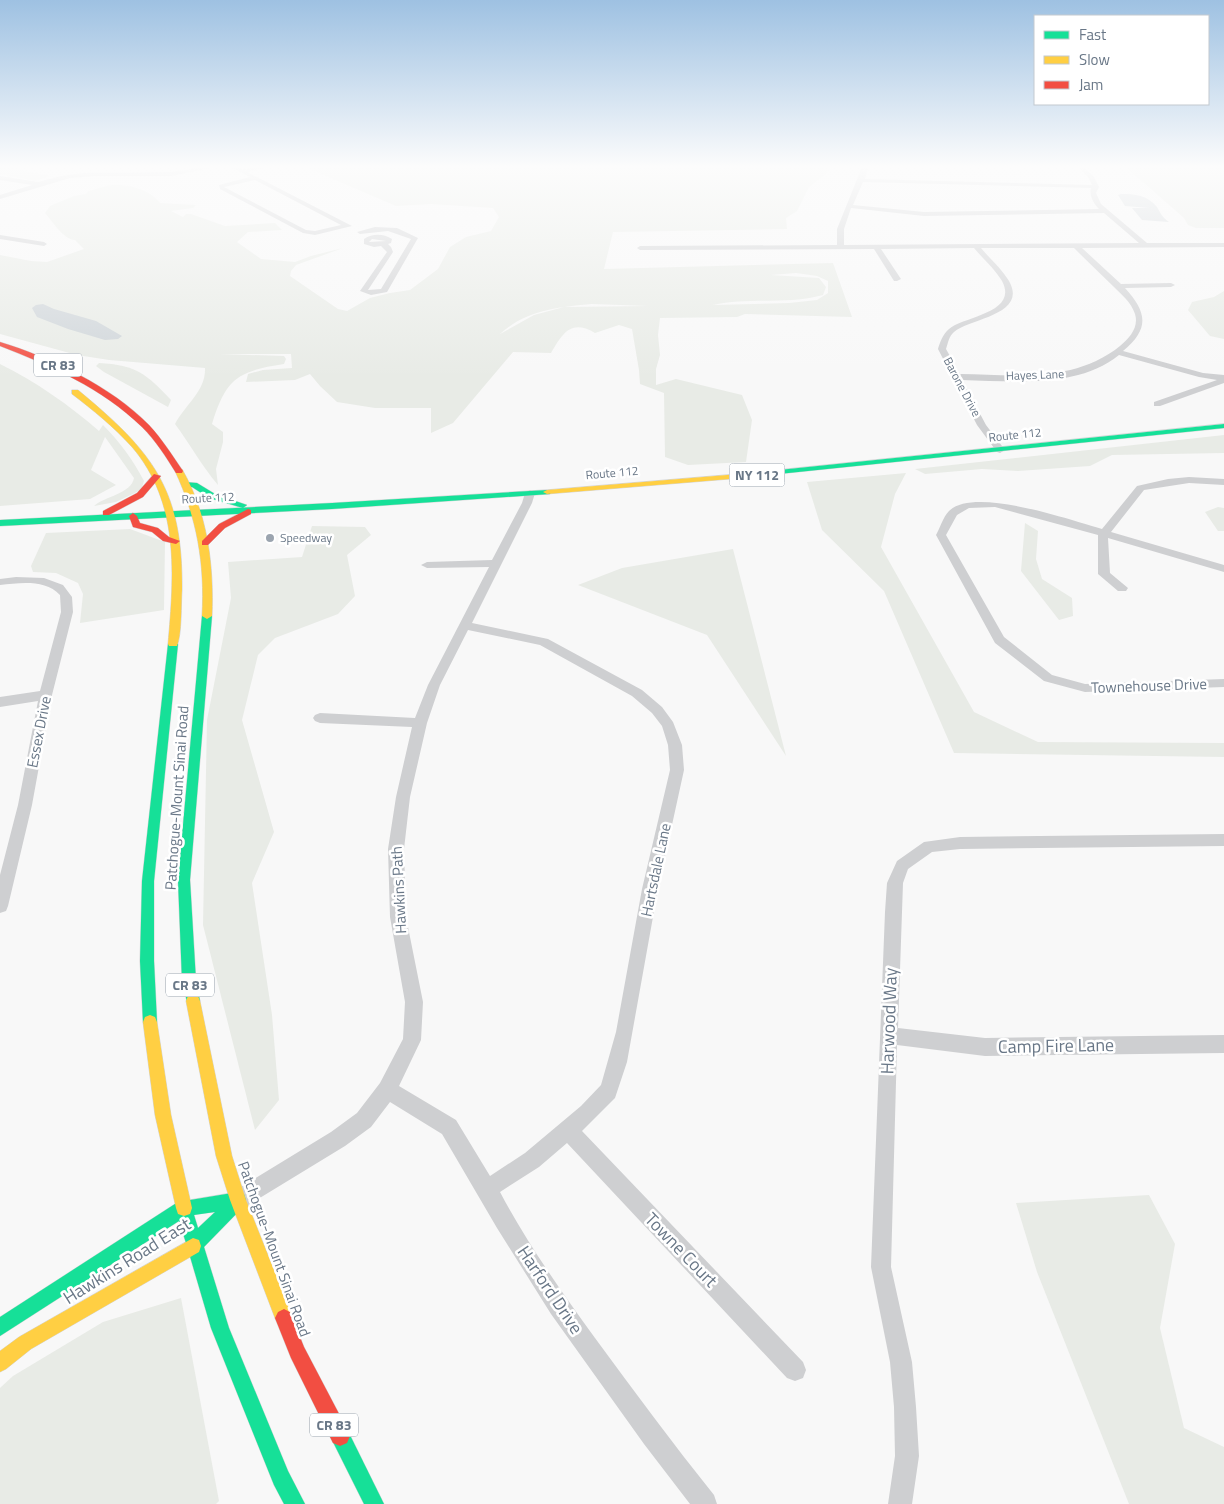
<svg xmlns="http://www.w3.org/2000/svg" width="1224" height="1504" font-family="'Titillium Web',sans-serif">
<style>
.green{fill:#e8ebe6;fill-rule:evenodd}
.water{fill:#cfd5d9}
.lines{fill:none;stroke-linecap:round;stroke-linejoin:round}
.fast-casing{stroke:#d4d5d6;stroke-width:1}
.slow-casing{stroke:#d4d5d6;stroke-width:1}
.jam-casing{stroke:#d4d5d6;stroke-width:1}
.street{fill:#cecfd1;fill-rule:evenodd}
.fast{fill:#16e098;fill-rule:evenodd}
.slow{fill:#ffcf43;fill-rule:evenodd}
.jam{fill:#f24e42;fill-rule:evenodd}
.poi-dot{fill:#9ba4af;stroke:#fff;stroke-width:2}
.labels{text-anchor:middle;stroke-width:5;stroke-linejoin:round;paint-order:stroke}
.far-street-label{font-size:12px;fill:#697787;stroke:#fff}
.far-poi-label{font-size:12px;fill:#697787;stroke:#fff;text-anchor:start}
.shield{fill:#fff;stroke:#96a0ab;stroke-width:1}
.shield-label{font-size:14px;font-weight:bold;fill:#697787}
.street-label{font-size:15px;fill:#697787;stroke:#fff}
.near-street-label{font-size:18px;fill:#697787;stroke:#fff}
</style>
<rect width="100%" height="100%" fill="#f8f8f8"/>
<g class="green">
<path d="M0,167H4L51,176L35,181L0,174Z"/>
<path d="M310,167H435L438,170L437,167H828L827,173L809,187L797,211L786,218L787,229L613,232L604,269L833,263L852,317L745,314L737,317L660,318L658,335L660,355L656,369V385L676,379L742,395L752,420L746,462L688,465L665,457L664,393L640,384L639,370L632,329L619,325L595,333C571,319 563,333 551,353L513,352L453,423L431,433V408H375L337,402L320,386L310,374L295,380L246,382L248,374L263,370L292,368L291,354H220L284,356L286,359L284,364C238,371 226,378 212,424L223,432V442L216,469L218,485C201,465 190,444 175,424C185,405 206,391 205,368L109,360L77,355L0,334V255L31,261L47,262L84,249L75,240C63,239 53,222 45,213L50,206L74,196L86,194L88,191C95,190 104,186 112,185C128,184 150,189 160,203L196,205L193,208L171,211L183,217L186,214H191L225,226L275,223L282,230L248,232L237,242L261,259L295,262L311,256L343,248L296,265L291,271L290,276L338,309L347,311L370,298L390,293L410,290L438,269L450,247L466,237L491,231L499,217L493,208L431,204L396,206L310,169ZM796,273L817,276L828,281V293L817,300L789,303L713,305C749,297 787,305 823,295L826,287L819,278L771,275ZM592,304L648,306L564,307L534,315L500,334C526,310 559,307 592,304Z"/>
<path d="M1126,167H1224V228H1196L1188,225L1184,218Z"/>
<path d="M1224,291V339L1210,336L1188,310L1192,302L1214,297Z"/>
<path d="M99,363C137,365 146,374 171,400L168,407L104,372L96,366Z"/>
<path d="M0,364C35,381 69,405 99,431L103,425C120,442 133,460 144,481L141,490L116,502L94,506C105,496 131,494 134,478L105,437L91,470L116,485L90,499L0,506Z"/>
<path d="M1224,435V453L1112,455L1090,466L1018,471L982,469L925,474L915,469Z"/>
<path d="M906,473L895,494L881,547L974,712L1038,742L1224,743V757L954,753L884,591L822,530L807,482Z"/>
<path d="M1218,507L1224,508V531H1218L1205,512Z"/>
<path d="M1025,523L1038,531L1036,559L1042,579L1072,598L1073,616L1059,620L1021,571Z"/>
<path d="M312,526L365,527L371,535L347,555L355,596L338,614L275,638L258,655L242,720L274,832L252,883L272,1015L279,1100L255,1130L203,925L207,720L231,598L228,562L302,557Z"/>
<path d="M130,529L165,542L164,610L80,623L83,594L78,583L56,573L33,572L31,566L46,533Z"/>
<path d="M733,549L786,756L707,635L578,585L622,568Z"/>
<path d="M1149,1195L1175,1244L1160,1328L1184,1428L1224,1447V1504H1129L1037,1272L1016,1203Z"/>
<path d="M181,1298L219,1501L216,1504H0V1388L13,1376L103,1322Z"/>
</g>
<g class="water">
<path d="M1121,194C1135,194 1147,195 1157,207C1161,214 1162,217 1169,222L1142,220L1132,208H1149L1125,206L1118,195Z"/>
<path d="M43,304L54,309L96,321L122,336L118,339L105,340L68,329L37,317L32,308L36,305Z"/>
</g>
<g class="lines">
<g class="fast-casing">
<g id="fast">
<path d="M1224,424V428L739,478L735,476L739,474Z"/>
<path d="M184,482L197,483L215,494L247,505L243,508L209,498L192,487L184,486Z"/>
<path d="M547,490L551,492L550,494L332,509L0,526V520L332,503Z"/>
<path d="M207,613L212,616L190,880L196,981L200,1001L198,1006L193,1008L188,1006L182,981L178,880L202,616Z"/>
<path d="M173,641L178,644L154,881V961L157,1022L155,1027L150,1029L145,1027L143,1022L140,961L142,881L168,644Z"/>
<path d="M238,1192L244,1194L246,1200L244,1206L204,1247L229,1328L288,1471L305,1504H284L274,1485L211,1328L189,1253L185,1246L186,1243L179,1221L0,1336V1317L178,1202ZM215,1212L198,1228L194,1215Z"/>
<path d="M340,1426L347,1429L384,1504H364L330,1436L333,1429Z"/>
</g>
</g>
<g class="slow-casing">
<g id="slow">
<path d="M72,390H78C153,452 183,489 182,590C181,604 182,634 177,646H169L168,644C174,575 180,503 132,447C114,427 93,410 72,394Z"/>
<path d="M176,469H182C208,514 214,566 212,616L207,619L202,616C205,564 197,518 175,471Z"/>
<path d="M739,474L743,476L742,478L547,494L543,492L547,490Z"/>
<path d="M193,994L198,996L200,1001L232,1156L246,1200L293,1318L290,1324L284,1327L278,1324L275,1318L230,1200L216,1156L186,1001L188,996Z"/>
<path d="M150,1015L155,1017L157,1022L171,1115L192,1208L190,1214L184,1216L178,1214L176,1208L155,1115L143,1022L145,1017Z"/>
<path d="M193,1238L199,1240L201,1246L199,1252L31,1349L6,1369L0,1372V1351L19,1337Z"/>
</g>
</g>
<g class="jam-casing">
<g id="jam">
<path d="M0,342C50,357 112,387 149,425C162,439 172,455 183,471L182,473H176C166,457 156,441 142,427C102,388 51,366 0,346Z"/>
<path d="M154,474L161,476L143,497L109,515H103V511L137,493Z"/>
<path d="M248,509L251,510V514L225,528L208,545H202V541L219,524Z"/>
<path d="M133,513L137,516L140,523L158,528L169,537L180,541L176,544L163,541L152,532L133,527L129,516Z"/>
<path d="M284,1309L290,1312L304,1347L347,1429L350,1436L347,1443L340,1446L333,1443L291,1358L275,1318L278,1312Z"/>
</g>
</g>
<g class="street">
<path d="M205,167H216L171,176H95L70,178L0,199V195L32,185L0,180V176L38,182L61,176L83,173L171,172Z"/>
<path d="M231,167L243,169L266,167L247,172L352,226L315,235L303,233L220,189L219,185L250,177ZM255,180L341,225L315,231L306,230L224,187Z"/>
<path d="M862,167H868L865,179L1092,185L1088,177L1078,167H1084L1094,177L1099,187L1096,193L1101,204L1147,243H1224V247L1082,248L1121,284L1171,283L1175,285L1171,287L1125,288C1147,312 1150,329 1123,351L1203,373L1224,375V383L1160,406H1154V402L1217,380L1199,377L1119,355C1077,389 1012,381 962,380L986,425L1005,450L1000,453L997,452L977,425L938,349C940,342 943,334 949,329C964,316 1019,313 1002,281C995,269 983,259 974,248L881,249L901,279L897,281H894L874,249L640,250L637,248L640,246L837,245V229ZM863,182L1091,188C1089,196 1094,204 1099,209L924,212L853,205ZM851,208L924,216L1104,213L1139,243L844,245V229ZM981,248H1074C1087,261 1102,275 1114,287C1122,295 1131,302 1135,314C1139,327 1130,338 1120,346C1074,383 1015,375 960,374L946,349C948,343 949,336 954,332C971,318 1028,315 1009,281C1002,269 990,259 981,248Z"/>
<path d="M375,227L397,228L418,238L387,292L371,295L360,291L387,252L381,246L374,247L364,244V239C373,233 384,234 392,239L391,243L388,244L391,247L393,252L368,290L381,289L411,239L388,231L360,234L357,232ZM372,239L386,241L369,242Z"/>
<path d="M0,235L44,242L47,244L44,246L0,239Z"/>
<path d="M1189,477L1224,479V485L1189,483L1144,490L1111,532L1224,565V572L1108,538L1110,573L1128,588L1126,591H1118L1098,574V535L995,507L969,508L957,515L946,535L1004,637L1052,675L1085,684L1224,679V687L1085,692L1044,681L995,643L936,535C940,528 943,517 949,511C974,486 1070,520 1102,529L1137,486L1168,479Z"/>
<path d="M530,490L535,493L532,503L472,623L548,639L642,690L662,707L673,722L682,745L684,770L658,889L627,1062L615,1098L582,1131L803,1362L806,1370L803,1378L795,1381L787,1378L567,1143L539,1167L500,1192C527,1243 561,1291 595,1338C634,1391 673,1444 714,1495L717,1504H690L644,1444L551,1314L497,1228L442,1134L390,1102L371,1127L345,1146L245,1207L238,1210L231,1207L228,1200L231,1193L331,1132L357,1113L380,1083L403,1039L405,1002L390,917L388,849L396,797L412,727L320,723L315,721L313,718L315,715L320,713L415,718L428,685L489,567L427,568L421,565L427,562L492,560L522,503L525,493ZM468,630L540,645L632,696L652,713L662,726L668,745L670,770L642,889L616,1032L601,1085L581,1106L525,1153L490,1176L456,1120L399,1086L421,1040L423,1002L406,917L404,849L410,797L427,723L440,685Z"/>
<path d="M16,577L44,578L63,585L72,597L73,612L52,695L32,805L8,906L6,911L0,913V875L18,805L38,701L0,707V697L40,691L61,612L60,595C45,579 20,583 0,585V579Z"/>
<path d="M1224,834V846L960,849L932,852L908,869L903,883L898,1028L985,1038L1224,1035V1053L985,1056L897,1045L891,1267L912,1362L916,1407L919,1456L912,1504H888L895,1456L894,1407L890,1362L871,1267L885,912L887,883L897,861L924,842L960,837Z"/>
</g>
<use href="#fast" class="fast"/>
<use href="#slow" class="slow"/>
<use href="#jam" class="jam"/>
</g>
<linearGradient id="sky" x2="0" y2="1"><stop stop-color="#9ec1e2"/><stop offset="0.44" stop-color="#fcfcfc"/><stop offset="1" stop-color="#fcfcfc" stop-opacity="0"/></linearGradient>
<rect width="1224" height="378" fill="url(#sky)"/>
<circle class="poi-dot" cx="270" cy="538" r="5"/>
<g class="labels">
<g class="far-street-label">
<text transform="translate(1035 375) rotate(-2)" y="4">Hayes Lane</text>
<text transform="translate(962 387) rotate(62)" y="4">Barone Drive</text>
<text transform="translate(1015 435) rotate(-6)" y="4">Route 112</text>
<text transform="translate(612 473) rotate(-5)" y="4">Route 112</text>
<text transform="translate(208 498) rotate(-3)" y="4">Route 112</text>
</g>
<g class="far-poi-label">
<text x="280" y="542">Speedway</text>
</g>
<g class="shield">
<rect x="34" y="353.5" width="48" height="23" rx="4"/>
<rect x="729.5" y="463.5" width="55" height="23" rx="4"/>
<rect x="166" y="973.5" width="48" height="23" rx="4"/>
<rect x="310" y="1413.5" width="48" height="23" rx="4"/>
</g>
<g class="shield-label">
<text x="58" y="370">CR 83</text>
<text x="757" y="480">NY 112</text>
<text x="190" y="990">CR 83</text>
<text x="334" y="1430">CR 83</text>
</g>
<g class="street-label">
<text transform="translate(1149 686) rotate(-2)" y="5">Townehouse Drive</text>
<text transform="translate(39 732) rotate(-79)" y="5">Essex Drive</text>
<text transform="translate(177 798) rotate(-86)" y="5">Patchogue-Mount Sinai Road</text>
<text transform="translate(656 870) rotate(-78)" y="5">Hartsdale Lane</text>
<text transform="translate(399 890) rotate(-93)" y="5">Hawkins Path</text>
<text transform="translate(274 1249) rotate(70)" y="5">Patchogue-Mount Sinai Road</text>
</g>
<g class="near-street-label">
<text transform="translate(889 1021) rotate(-88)" y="6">Harwood Way</text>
<text transform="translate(1056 1046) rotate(-1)" y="6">Camp Fire Lane</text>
<text transform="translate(681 1250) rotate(46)" y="6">Towne Court</text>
<text transform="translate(127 1261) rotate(-32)" y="6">Hawkins Road East</text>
<text transform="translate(550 1290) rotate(56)" y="6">Harford Drive</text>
</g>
</g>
<rect x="1034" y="15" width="175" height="90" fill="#ffffff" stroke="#c3c9cf"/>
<rect x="1044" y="31" width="25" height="8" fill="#16e098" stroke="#c3c9cf"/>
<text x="1079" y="40" font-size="15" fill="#697787">Fast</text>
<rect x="1044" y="56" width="25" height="8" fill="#ffcf43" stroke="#c3c9cf"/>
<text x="1079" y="65" font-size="15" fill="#697787">Slow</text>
<rect x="1044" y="81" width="25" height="8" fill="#f24e42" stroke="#c3c9cf"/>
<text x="1079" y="90" font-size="15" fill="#697787">Jam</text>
</svg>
